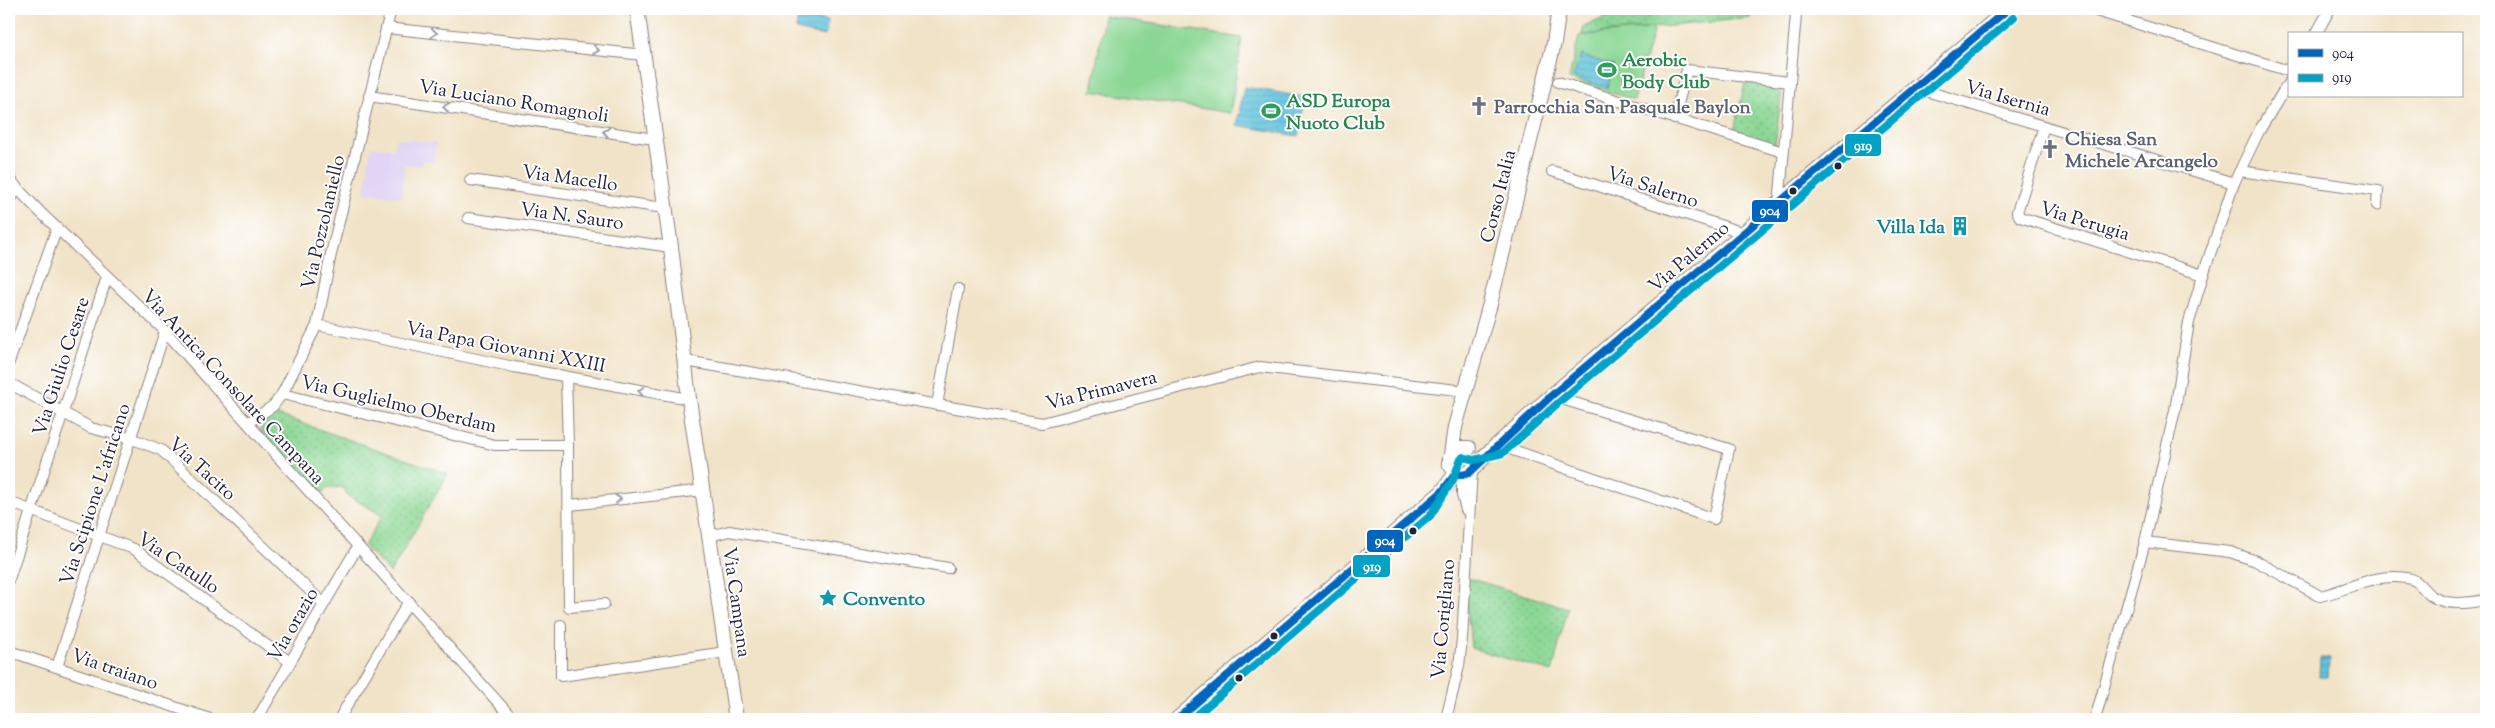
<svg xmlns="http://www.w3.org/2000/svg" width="2495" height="728" font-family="'Sorts Mill Goudy',serif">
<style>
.built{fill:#e1d4f4}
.grass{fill:url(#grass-dots);stroke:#567c68}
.pitch{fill:#8bd794;stroke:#567c68}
.water{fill:url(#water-rules);stroke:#41738c}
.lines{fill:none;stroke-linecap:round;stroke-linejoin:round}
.street-casing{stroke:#8a8281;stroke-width:12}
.secondary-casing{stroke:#8a8281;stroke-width:16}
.street{stroke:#fff;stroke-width:10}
.secondary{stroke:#fff;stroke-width:14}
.bus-1-casing{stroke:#fff;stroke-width:11}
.bus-2-casing{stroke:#fff;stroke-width:11}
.bus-1{stroke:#0065bd;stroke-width:8}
.bus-2{stroke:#02a2c7;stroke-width:8}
.oneway{stroke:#9c9ca7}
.bus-dot{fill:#22223b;stroke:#fff;stroke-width:2}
.labels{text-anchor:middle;stroke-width:4;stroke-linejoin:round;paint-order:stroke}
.leisure-label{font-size:19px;font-weight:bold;fill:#27864d;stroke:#fff;text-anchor:start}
.street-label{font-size:19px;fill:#22223b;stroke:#fff}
.worship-label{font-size:19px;font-weight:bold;fill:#5b616d;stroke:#fff;text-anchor:start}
.culture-label{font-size:19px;font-weight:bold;fill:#0d838f;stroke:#fff;text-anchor:end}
.line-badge{stroke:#fff;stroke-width:2}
.badge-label{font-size:14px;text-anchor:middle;font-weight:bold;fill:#fff}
</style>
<defs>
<pattern id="grass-dots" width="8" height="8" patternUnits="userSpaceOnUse" patternTransform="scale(1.25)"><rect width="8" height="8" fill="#8bd794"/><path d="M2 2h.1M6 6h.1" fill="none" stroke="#78b880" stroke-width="1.8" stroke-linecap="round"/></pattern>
<pattern id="water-rules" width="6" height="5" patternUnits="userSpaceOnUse" patternTransform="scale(1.25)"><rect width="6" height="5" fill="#60c4de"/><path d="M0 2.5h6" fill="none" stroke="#53a8bf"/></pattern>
</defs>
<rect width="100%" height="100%" fill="#fff"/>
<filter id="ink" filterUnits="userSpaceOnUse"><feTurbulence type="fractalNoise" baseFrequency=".02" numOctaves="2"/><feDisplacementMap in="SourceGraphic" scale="10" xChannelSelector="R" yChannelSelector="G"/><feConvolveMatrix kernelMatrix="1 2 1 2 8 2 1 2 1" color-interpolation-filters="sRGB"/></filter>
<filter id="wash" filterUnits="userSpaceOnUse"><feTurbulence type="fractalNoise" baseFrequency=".0096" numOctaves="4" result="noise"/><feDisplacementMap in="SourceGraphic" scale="20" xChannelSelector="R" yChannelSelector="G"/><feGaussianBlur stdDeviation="1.12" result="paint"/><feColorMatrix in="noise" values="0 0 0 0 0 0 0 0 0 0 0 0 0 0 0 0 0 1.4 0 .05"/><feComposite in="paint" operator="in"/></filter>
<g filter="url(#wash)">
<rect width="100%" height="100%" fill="#f1e3c7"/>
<path class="built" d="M396,138L436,143L434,162L422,160L421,166L405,164L401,197L365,192L371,146L394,149Z"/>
<g class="grass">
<path d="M1623,9H1751L1750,18L1582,35L1584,27Z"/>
<path d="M1745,83L1782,87L1775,145L1734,131Z"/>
<path d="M272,413L448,474L390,573L364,546L382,515L348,496L343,487L329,488L317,495L260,429Z"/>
<path d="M1468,578L1568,608L1552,672L1471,648L1467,606Z"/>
</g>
<g class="pitch">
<path d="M1104,16L1242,38L1230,113L1092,91Z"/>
<path d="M1654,28L1634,100L1569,79L1579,36Z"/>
</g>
<g class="water">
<path d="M798,15L828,21L825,36L796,30Z"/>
<path d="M1581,55L1614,66L1607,88L1573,77Z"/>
<path d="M1244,87L1305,97L1298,136L1237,125Z"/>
<path d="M2320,658H2329L2328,677H2319Z"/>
</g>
</g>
<g filter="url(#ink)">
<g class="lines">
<g class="street-casing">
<g id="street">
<path d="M2090,9L2289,71"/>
<path d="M386,28L644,55"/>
<path d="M2316,34L2330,9"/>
<path d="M1558,82L1783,152"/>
<path d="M1916,88L2234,183"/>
<path d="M369,96L654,139"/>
<path d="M1674,119L1687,70L1790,82"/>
<path d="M2044,126L2017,212L2020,217L2203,275"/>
<path d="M1552,171L1744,233"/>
<path d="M2240,171L2378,191L2377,205"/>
<path d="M9,177L17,188L40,212L165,331L513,719"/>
<path d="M470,180L664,208"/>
<path d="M9,202L17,188"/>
<path d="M1779,205L1796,15"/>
<path d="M468,218L671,247"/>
<path d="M317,325L514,367L689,399"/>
<path d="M686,361L1042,423L1260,367L1466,391"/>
<path d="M9,362L57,228"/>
<path d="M566,377L568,445"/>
<path d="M9,383L91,428L130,438L161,450L324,604"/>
<path d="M282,394L495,445H568L569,607L604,604"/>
<path d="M937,405L958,289"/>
<path d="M249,422L273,406L282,394L317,325L331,254L391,9"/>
<path d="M1498,445L1714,519L1729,449L1551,396"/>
<path d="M1462,475V495L1466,510"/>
<path d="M9,502L134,549L290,662"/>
<path d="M570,505L704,490"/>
<path d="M710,536L729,531L948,568"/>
<path d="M2145,542L2230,552L2256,561L2320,596C2352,589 2372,573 2406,578C2419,579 2421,588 2430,595C2447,607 2468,603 2486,600"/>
<path d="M9,579L107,277"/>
<path d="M561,625V676L726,652"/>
<path d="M9,651L210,719"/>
<path d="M57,667L165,331"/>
<path d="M257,719L358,546"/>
<path d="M339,719L409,601"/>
<path d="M1446,719L1459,666L1462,639L1472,470"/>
<path d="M2095,719L2145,542L2175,410L2189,322L2203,275L2234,183L2259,131L2289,82"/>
</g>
</g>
<g class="secondary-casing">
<g id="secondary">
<path d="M637,9L671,247L689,399L736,719"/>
<path d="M1451,455L1455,427L1490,304L1554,43L1559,9"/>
<path d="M1450,458L1456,448H1469"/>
<path d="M1449,463L1456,473L1462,475L1469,473L1486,455L1551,396L2008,9"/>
<path d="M1177,719L1442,492L1456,473"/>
</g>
</g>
<use href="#street" class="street"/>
<use href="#secondary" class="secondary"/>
<g class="bus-1-casing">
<path id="bus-1" d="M1177,719L1442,492L1456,473L1462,475L1469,473L1551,396L2008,9"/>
</g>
<g class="bus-2-casing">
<path id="bus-2" d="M1192,719L1430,516L1453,480L1460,461L1463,457L1474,460L1503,453L1558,403L2014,17"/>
</g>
<use href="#bus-1" class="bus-1"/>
<use href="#bus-2" class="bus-2"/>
</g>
<defs><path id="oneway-chevron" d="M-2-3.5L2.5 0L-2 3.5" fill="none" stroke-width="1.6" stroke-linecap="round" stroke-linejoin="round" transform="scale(1.25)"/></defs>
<g class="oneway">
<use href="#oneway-chevron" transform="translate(434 33) rotate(6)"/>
<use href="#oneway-chevron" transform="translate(596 50) rotate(6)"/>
<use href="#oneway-chevron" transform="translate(446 107) rotate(-171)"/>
<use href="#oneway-chevron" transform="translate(606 132) rotate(-171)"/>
<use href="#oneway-chevron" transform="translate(641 391) rotate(-169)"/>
<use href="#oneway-chevron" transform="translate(618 499) rotate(-6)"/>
</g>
</g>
<defs>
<g id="stadium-bare" transform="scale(1.5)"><path d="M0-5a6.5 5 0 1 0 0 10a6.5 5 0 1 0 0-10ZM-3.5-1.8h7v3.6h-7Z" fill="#2e9e5b" stroke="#fff" stroke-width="2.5" paint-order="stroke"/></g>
<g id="church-bare" transform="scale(1.5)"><path d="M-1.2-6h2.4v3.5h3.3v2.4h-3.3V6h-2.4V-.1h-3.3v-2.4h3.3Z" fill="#6b7280" stroke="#fff" stroke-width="2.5" paint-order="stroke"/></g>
<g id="building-bare" transform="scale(1.5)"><path d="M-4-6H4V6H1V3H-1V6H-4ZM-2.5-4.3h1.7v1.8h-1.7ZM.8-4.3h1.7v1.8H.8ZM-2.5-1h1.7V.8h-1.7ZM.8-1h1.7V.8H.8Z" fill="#0f9aa8" stroke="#fff" stroke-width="2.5" paint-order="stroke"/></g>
<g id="sight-bare" transform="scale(1.5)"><path d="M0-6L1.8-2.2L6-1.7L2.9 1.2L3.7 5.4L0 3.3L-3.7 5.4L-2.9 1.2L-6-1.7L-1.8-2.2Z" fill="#0f9aa8" stroke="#fff" stroke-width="2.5" paint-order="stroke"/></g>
</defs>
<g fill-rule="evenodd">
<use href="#stadium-bare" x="1607" y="70"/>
<use href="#church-bare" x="1479" y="106"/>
<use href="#stadium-bare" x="1271" y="111"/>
<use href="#church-bare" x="2050" y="149"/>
<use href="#building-bare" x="1960" y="226"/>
<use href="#sight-bare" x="828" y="598"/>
</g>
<g class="bus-dot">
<circle cx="1838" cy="166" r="4.5"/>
<circle cx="1793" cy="191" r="4.5"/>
<circle cx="1413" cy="531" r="4.5"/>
<circle cx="1274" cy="636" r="4.5"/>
<circle cx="1239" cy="678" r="4.5"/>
</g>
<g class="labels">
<g class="leisure-label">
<text x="1622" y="66">Aerobic<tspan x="1622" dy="22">Body Club</tspan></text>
<text x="1286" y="107">ASD Europa<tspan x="1286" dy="22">Nuoto Club</tspan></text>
</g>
<g class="street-label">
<text transform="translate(2008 97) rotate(16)" y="7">Via Isernia</text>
<text transform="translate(514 100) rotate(9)" y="7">Via Luciano Romagnoli</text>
<text transform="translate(570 177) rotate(8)" y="7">Via Macello</text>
<text transform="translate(1653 186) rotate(18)" y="7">Via Salerno</text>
<text transform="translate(1497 196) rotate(-76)" y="7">Corso Italia</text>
<text transform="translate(572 215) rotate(8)" y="7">Via N. Sauro</text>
<text transform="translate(2085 220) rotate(17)" y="7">Via Perugia</text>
<text transform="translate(322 222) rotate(-77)" y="7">Via Pozzolaniello</text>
<text transform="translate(1688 256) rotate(-40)" y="7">Via Palermo</text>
<text transform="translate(506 346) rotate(11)" y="7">Via Papa Giovanni XXIII</text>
<text transform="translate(60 366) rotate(-72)" y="7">Via Giulio Cesare</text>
<text transform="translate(234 386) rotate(47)" y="7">Via Antica Consolare Campana</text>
<text transform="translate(1101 389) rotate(-14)" y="7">Via Primavera</text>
<text transform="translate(399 403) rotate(13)" y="7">Via Guglielmo Oberdam</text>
<text transform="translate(203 468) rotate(42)" y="7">Via Tacito</text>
<text transform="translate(94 494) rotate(-72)" y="7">Via Scipione L'africano</text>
<text transform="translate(179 562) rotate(34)" y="7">Via Catullo</text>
<text transform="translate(738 602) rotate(82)" y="7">Via Campana</text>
<text transform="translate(1442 619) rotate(-85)" y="7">Via Corigliano</text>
<text transform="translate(292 624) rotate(-60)" y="7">Via orazio</text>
<text transform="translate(115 668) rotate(19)" y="7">Via traiano</text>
</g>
<g class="worship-label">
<text x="1494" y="113">Parrocchia San Pasquale Baylon</text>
<text x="2065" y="145">Chiesa San<tspan x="2065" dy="22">Michele Arcangelo</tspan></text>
</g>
<g class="culture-label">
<text x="1945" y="233">Villa Ida</text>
<text x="843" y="605" text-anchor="start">Convento</text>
</g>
</g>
<g class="line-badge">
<rect x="1844" y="133" width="38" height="24" rx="5" fill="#02a2c7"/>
<rect x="1751" y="199" width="38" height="24" rx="5" fill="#0065bd"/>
<rect x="1366" y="529" width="38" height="24" rx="5" fill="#0065bd"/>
<rect x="1352" y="554" width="39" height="24" rx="5" fill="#02a2c7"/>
</g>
<g class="badge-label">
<text x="1863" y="150">919</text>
<text x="1770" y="215">904</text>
<text x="1385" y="545">904</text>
<text x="1372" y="571">919</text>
</g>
<rect width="2495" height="728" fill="none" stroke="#fff" stroke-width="30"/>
<rect x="2288" y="32" width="175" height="65" fill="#ffffff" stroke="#a7a7b1"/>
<rect x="2298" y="49" width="25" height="8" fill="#0065bd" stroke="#a7a7b1"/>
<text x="2332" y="58" font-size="15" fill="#22223b">904</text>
<rect x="2298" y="74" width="25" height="8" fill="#02a2c7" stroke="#a7a7b1"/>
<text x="2332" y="82" font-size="15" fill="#22223b">919</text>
</svg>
